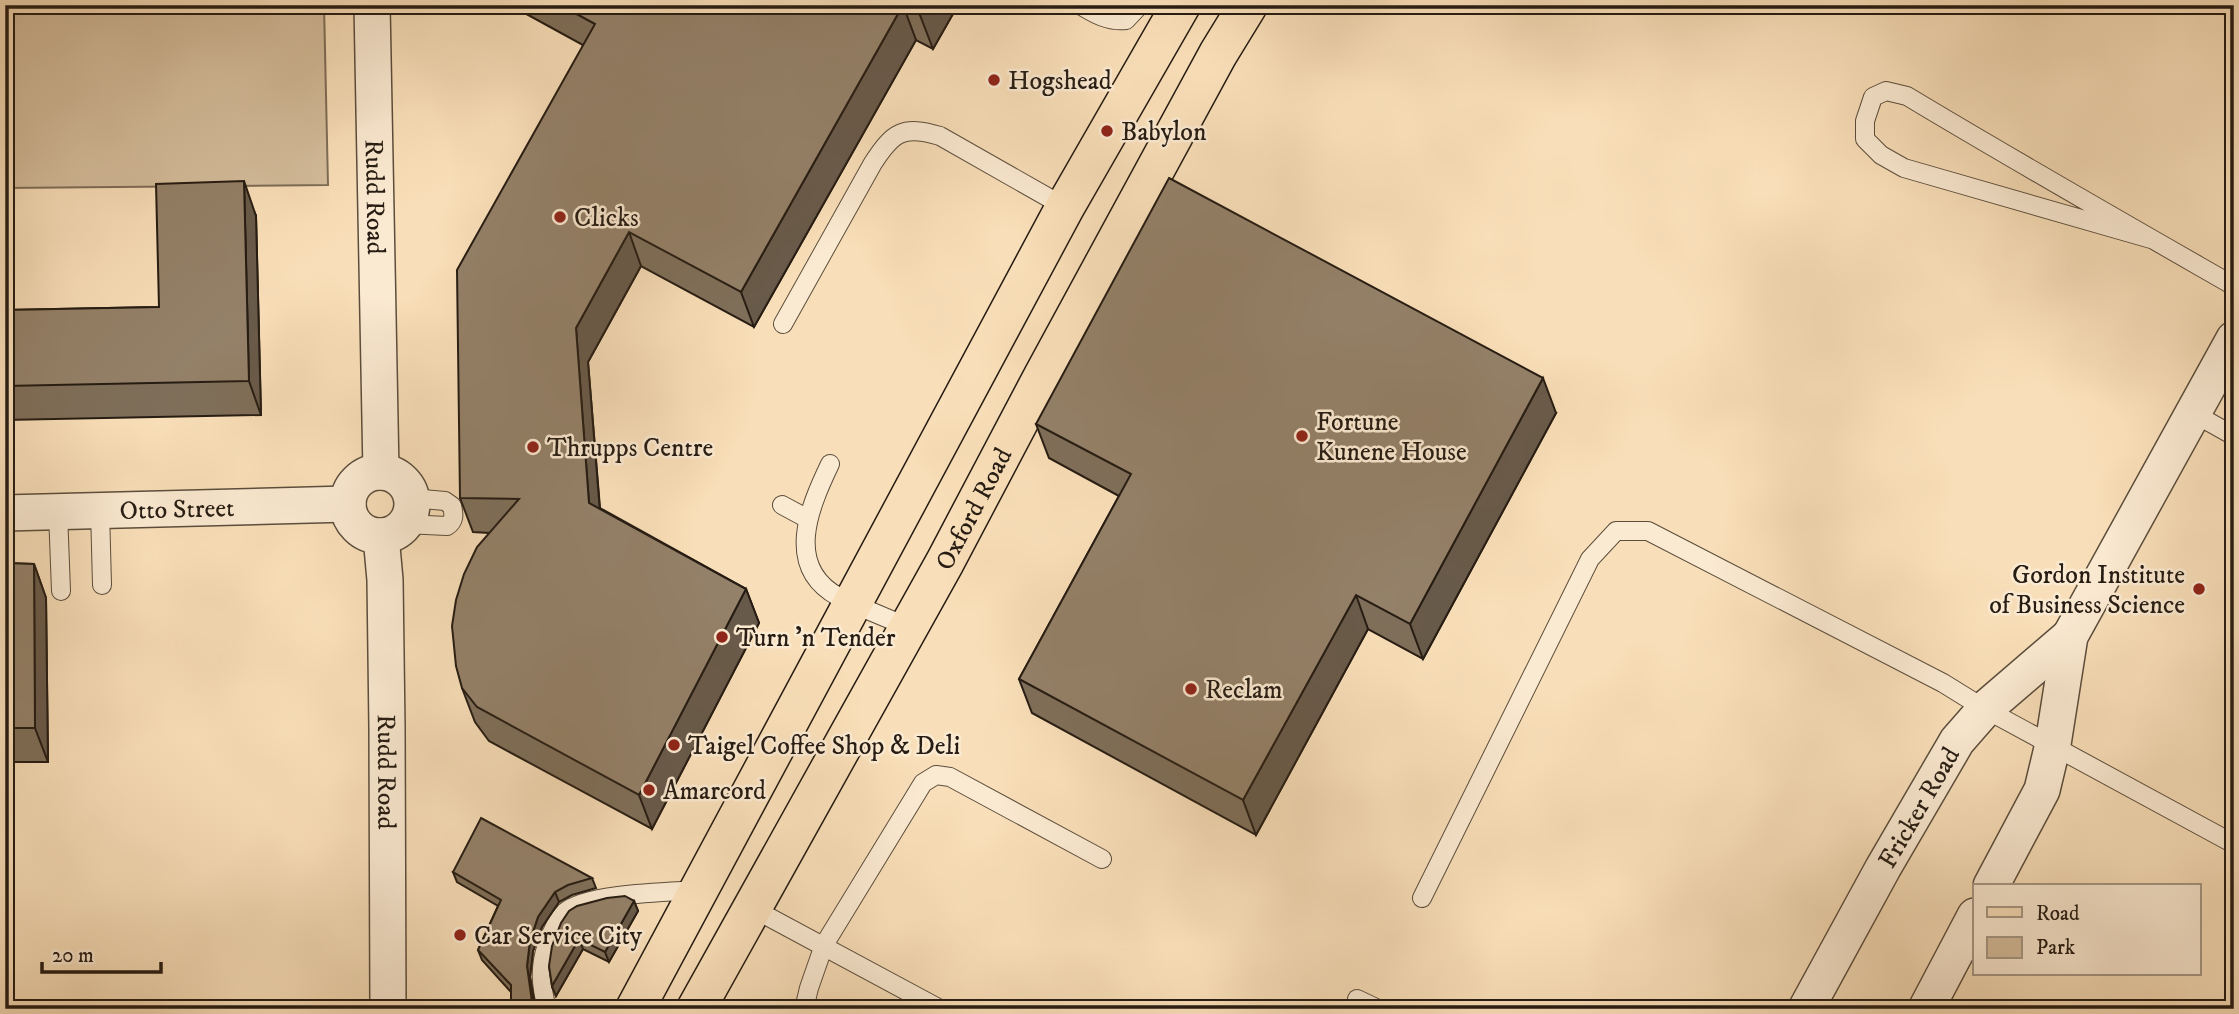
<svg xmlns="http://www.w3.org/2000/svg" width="2239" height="1014" font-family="'IM FELL DW Pica',serif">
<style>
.green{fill:#d5be9d;stroke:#7e6d58;stroke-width:2}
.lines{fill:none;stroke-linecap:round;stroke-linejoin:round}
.service-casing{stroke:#5b4d3c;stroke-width:20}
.minor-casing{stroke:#5b4d3c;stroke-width:38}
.primary-casing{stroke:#261c13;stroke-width:41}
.service{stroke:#fbead2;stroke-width:18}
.minor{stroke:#fbead2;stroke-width:35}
.primary{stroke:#f9dfb9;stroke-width:38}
.wall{fill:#7f6f5a;stroke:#261c13;stroke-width:2}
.shaded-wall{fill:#685a4a;stroke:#261c13;stroke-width:2}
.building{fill:#948169;stroke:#261c13;stroke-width:2}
.poi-dot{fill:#8f2418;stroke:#fbead2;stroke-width:2.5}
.labels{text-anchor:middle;stroke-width:5;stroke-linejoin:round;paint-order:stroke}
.poi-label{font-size:26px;fill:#261c13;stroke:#fbead2;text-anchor:start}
.street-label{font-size:26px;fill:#261c13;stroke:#fbead2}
</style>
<rect width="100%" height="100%" fill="#f9dfb9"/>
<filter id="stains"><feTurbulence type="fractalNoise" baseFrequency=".00286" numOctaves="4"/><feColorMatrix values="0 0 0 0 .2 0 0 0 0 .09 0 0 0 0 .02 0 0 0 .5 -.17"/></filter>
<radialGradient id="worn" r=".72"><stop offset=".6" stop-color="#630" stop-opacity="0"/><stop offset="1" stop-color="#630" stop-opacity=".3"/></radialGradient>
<path class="green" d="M5,5H324L328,185L5,188Z"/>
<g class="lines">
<g class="service-casing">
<g id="service">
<path d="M1080,5C1095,14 1108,22 1126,20L1140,5"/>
<path d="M2151,239L1904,168L1881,155L1865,139V121L1873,97L1886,91L1907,96C2015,161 2124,223 2234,286"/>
<path d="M783,324L873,163C893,132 903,125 940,136L1065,207"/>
<path d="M2193,413L2234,436"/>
<path d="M830,464C810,506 783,567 839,597C861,608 885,617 908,627"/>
<path d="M782,505L808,519"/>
<path d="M100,510L102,585"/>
<path d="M58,512L61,591"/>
<path d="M405,524L447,526C455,521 454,514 452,506L445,501L411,498"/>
<path d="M1422,898L1590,559L1616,531H1648L1943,683L1985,709L2234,844"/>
<path d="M752,908L940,1009"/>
<path d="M1357,999L1378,1009"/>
<path d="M547,1009C541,986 539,967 547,945C551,933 556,921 565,912C586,893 669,892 698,890"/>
<path d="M804,1009L809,988L824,945L923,783L936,775L950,777L1102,859"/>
</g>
</g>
<g class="minor-casing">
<g id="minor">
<path id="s1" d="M372,5L381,472"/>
<circle cx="380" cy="504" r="32"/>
<path id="s2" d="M5,513L348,504"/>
<path id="s3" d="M381,536L385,580L387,728L388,1009"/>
<path d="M1991,886L2042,790L2053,744L2070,636L2234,339"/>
<path id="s4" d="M1806,1009L1883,868L1957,741L1985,709L2070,636"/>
<path d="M1926,1009L1975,916"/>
</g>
</g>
<g class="primary-casing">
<g id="primary">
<path d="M635,1009L1065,207L1181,5"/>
<path id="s5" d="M696,1009L945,562L1043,376L1218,54L1248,5"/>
</g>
</g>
<use href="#service" class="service"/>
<use href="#minor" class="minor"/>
<use href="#primary" class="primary"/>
</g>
<g class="wall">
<path d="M510,5H958L933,49L916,40L754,327L641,266L588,362L600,508L746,589L759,623L652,829L489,741L475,722L462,688L489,533L473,532L460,498L583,45Z"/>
<path d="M256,216L261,415L5,420V310L159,307Z"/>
<path d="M1556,413L1423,659L1368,629L1256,835L1032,713L1019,679L1119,496L1049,458L1036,424Z"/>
<path d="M5,563L34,564L46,598L48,762H5Z"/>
<path d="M453,872L592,878L596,888L572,895L559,902L542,927L533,951L530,977L535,1004L511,992L482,960L478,950L498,906L457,882Z"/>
<path d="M607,898L634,901L638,911L609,962L583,949L556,996L552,986L549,966Z"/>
</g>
<g class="shaded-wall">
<path d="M903,5L916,40L754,327L741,292Z"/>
<path d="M926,5H958L933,49L920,15Z"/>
<path d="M244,181L256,216L261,415L249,381Z"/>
<path d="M629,232L641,266L588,362L602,537L589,503L576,328Z"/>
<path d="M1543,378L1556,413L1423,659L1410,624Z"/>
<path d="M34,564L46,598L48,762L35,728Z"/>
<path d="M746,589L759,623L652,829L639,795Z"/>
<path d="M1356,595L1368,629L1256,835L1243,800Z"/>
<path d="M555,892L559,902L542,927L533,951L530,977L535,1009L532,1002L527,966L530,941L538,917Z"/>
<path d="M634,901L638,911L609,962L605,952Z"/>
<path d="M579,939L583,949L556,996L552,986Z"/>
</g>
<g class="building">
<path d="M560,5H903L741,292L629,232L576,328L589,503L746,589L639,795L477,707L462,688L456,666L452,626L456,600L464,574L477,547L519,499L460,498L457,270L595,24Z"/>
<path d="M903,5H926L920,15Z"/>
<path d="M1169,178L1543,378L1410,624L1356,595L1243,800L1019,679L1131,474L1036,424Z"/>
<path d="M244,181L249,381L5,386V310L159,307L156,184Z"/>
<path d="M5,563L34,564L35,728H5Z"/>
<path d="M481,818L592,878L568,885L555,892L538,917L530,941L527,966L532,1002L539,1009H511V985L478,950L501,900L453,872Z"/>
<path d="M625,896L634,901L605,952L579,939L552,986L549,966L552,946L561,923L569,911L577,906L607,898Z"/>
</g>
<g class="poi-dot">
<circle cx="994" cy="80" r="7"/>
<circle cx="1107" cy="131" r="7"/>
<circle cx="560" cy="217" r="7"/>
<circle cx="1302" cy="436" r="7"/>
<circle cx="533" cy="447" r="7"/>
<circle cx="2199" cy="589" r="7"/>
<circle cx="722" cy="637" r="7"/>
<circle cx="1191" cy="689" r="7"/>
<circle cx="674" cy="745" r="7"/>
<circle cx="649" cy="790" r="7"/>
<circle cx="460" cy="935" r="7"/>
</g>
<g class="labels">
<g class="poi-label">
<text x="1008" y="89">Hogshead</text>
<text x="1121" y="140">Babylon</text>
<text x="574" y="226">Clicks</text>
<text x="1316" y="430">Fortune<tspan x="1316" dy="30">Kunene House</tspan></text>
<text x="547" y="456">Thrupps Centre</text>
<text x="2185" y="583" text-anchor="end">Gordon Institute<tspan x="2185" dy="30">of Business Science</tspan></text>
<text x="736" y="646">Turn 'n Tender</text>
<text x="1205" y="698">Reclam</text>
<text x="688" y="754">Taigel Coffee Shop &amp; Deli</text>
<text x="663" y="799">Amarcord</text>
<text x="474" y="944">Car Service City</text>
</g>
<g class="street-label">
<text dy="9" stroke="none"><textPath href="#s1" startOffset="192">Rudd Road</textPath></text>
<text dy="9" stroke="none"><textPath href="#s2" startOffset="172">Otto Street</textPath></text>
<text dy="9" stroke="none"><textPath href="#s5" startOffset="572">Oxford Road</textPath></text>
<text dy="9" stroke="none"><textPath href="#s3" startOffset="236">Rudd Road</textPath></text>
<text dy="9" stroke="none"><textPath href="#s4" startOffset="231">Fricker Road</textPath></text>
</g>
</g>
<rect width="2239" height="1014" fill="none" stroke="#f9dfb9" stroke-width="28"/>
<rect x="7" y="7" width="2225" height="1000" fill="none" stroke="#261c13" stroke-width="3.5"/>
<rect x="14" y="14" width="2211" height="986" fill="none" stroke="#261c13" stroke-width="2"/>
<rect x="1973" y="884" width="228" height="91" fill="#fbead2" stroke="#a69886" stroke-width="2"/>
<rect x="1987" y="907" width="35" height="10" fill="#f9dfb9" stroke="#a69886" stroke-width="2"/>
<text x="2036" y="920" font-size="21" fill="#261c13">Road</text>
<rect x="1987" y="937" width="35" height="21" fill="#d5be9d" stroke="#a69886" stroke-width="2"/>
<text x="2036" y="954" font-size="21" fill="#261c13">Park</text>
<path d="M42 962v10h119v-10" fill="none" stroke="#261c13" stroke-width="3.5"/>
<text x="52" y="962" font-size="21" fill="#261c13" stroke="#fbead2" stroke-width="5" paint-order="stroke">20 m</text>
<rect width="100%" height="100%" filter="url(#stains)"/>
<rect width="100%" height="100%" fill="url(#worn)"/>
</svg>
